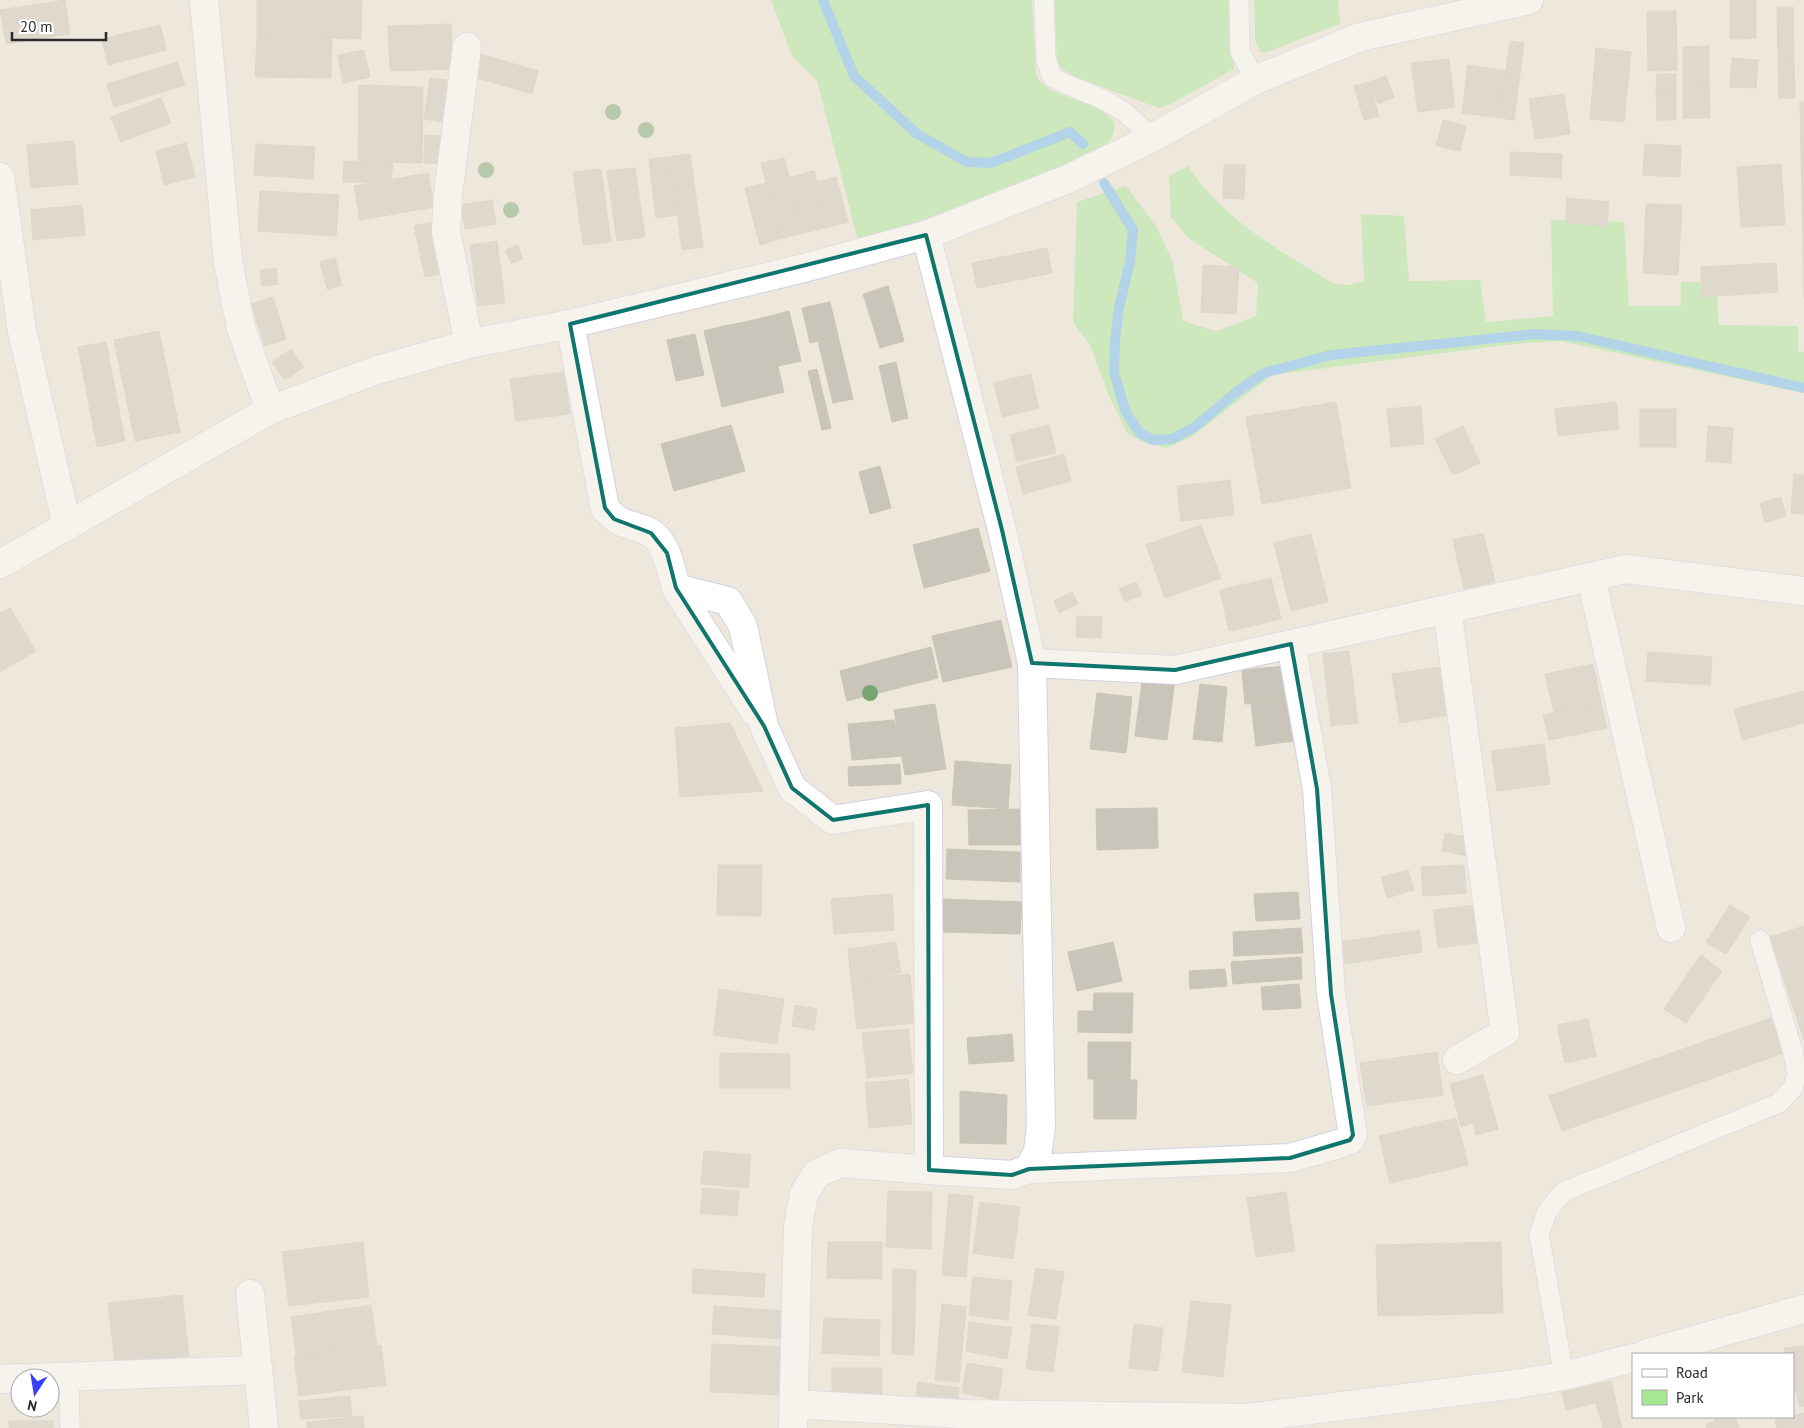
<svg xmlns="http://www.w3.org/2000/svg" width="1804" height="1428" font-family="'PT Sans',sans-serif">
<style>
.green{fill:#a4e894}
.lines{fill:none;stroke-linecap:round;stroke-linejoin:round}
.stream{stroke:#68bbf7;stroke-width:10}
.building{fill:#c9c5bb;stroke:#c9c5b5}
.lane-casing{stroke:#d1d2e4;stroke-width:21}
.street-casing{stroke:#d1d2e4;stroke-width:30}
.secondary-casing{stroke:#d1d2e4;stroke-width:30}
.lane{stroke:#fff;stroke-width:19}
.street{stroke:#fff;stroke-width:28}
.secondary{stroke:#fff;stroke-width:28}
.tree{fill:#79a46f}
.marked{fill:none;stroke:#0f766e;stroke-width:4;stroke-linejoin:round}
</style>
<rect width="100%" height="100%" fill="#eee8dc"/>
<g class="green">
<path d="M771,0H1032L1036,76C1052,99 1080,96 1102,111C1106,114 1110,118 1114,121C1117,137 1108,144 1096,152L970,206L858,241L817,81L792,56Z"/>
<path d="M1054,0H1229L1230,45L1234,69L1169,105L1159,108L1074,77L1057,65Z"/>
<path d="M1254,0H1338L1340,24L1267,52H1260L1255,38Z"/>
<path d="M1188,166C1223,220 1281,251 1334,284L1348,285L1364,281L1361,214L1404,216L1409,281L1480,280L1486,322L1553,316L1551,220L1624,222L1629,306H1681V282H1716L1719,325L1798,326V351L1804,352V393L1560,341L1514,344L1272,375L1190,438L1166,448L1142,442L1127,433L1109,396L1090,345L1073,322L1077,202L1126,186L1158,229L1173,263L1183,321L1216,331L1256,316L1258,283L1188,238L1171,217L1169,176Z"/>
</g>
<g class="lines">
<g class="stream">
<path d="M823,0L854,76L917,134L967,162L991,163L1070,132L1083,144"/>
<path d="M1104,183L1133,230L1130,261L1119,308L1115,340L1114,373L1126,413L1140,433L1153,440L1172,439L1193,428L1239,390L1264,373L1331,355L1535,334L1578,336L1804,388"/>
</g>
</g>
<g class="building">
<path d="M65,0L70,34L6,44L0,10Z"/>
<path d="M257,0H362L361,39L257,36Z"/>
<path d="M1730,0H1756V38L1730,39Z"/>
<path d="M1777,7H1793L1794,58H1778Z"/>
<path d="M1647,11H1676L1677,70L1648,71Z"/>
<path d="M451,24L452,69L390,71L388,26Z"/>
<path d="M160,25L166,50L108,65L102,39Z"/>
<path d="M257,36L332,38L331,78L255,77Z"/>
<path d="M1510,41L1524,43L1514,120L1500,118Z"/>
<path d="M1709,46V82L1683,83V47Z"/>
<path d="M1596,48L1631,52L1624,122L1590,119Z"/>
<path d="M364,50L370,77L343,83L338,55Z"/>
<path d="M477,53L538,71L532,94L471,76Z"/>
<path d="M1732,58L1758,60L1756,88L1730,87Z"/>
<path d="M1778,58H1794L1795,98H1779Z"/>
<path d="M1449,59L1455,107L1418,112L1411,63Z"/>
<path d="M177,62L185,85L114,107L107,84Z"/>
<path d="M1468,65L1506,71L1500,118L1462,113Z"/>
<path d="M1657,74H1676V89H1656Z"/>
<path d="M1386,76L1394,97L1378,104L1369,82Z"/>
<path d="M430,78L452,81L447,123L424,119Z"/>
<path d="M1369,82L1379,116L1364,120L1354,86Z"/>
<path d="M1709,82L1710,118H1683V83Z"/>
<path d="M359,85L423,87L422,163L358,161Z"/>
<path d="M1656,89H1676V120H1657Z"/>
<path d="M1564,94L1570,134L1535,139L1529,99Z"/>
<path d="M161,98L171,123L121,142L111,117Z"/>
<path d="M1800,102H1804V298Z"/>
<path d="M1443,120L1466,126L1460,151L1436,146Z"/>
<path d="M425,135L441,136V164L424,163Z"/>
<path d="M74,141L78,184L31,188L27,145Z"/>
<path d="M186,143L195,177L164,185L156,151Z"/>
<path d="M256,144L315,147L313,179L254,175Z"/>
<path d="M1645,144L1681,146L1680,177L1643,175Z"/>
<path d="M1510,152L1562,154L1561,178L1510,175Z"/>
<path d="M690,154L703,247L682,250L669,157Z"/>
<path d="M669,157L677,215L656,218L649,159Z"/>
<path d="M784,158L804,233L780,239L761,163Z"/>
<path d="M344,161L393,162L391,180L378,182H343Z"/>
<path d="M1781,164L1785,225L1741,227L1737,167Z"/>
<path d="M1224,165H1245L1244,199L1223,198Z"/>
<path d="M635,168L645,237L617,241L607,171Z"/>
<path d="M601,169L611,242L583,245L573,172Z"/>
<path d="M814,171L829,227L804,233L790,177Z"/>
<path d="M428,173L434,207L360,220L354,186Z"/>
<path d="M836,177L848,222L829,227L817,182Z"/>
<path d="M766,183L780,239L760,245L745,188Z"/>
<path d="M260,191L339,195L336,236L258,231Z"/>
<path d="M1567,198L1609,202L1607,226L1565,223Z"/>
<path d="M492,200L496,224L465,229L461,205Z"/>
<path d="M1646,204L1682,205L1678,275L1643,273Z"/>
<path d="M82,205L85,235L33,240L31,210Z"/>
<path d="M433,222L444,273L425,277L414,226Z"/>
<path d="M497,241L505,303L478,306L470,245Z"/>
<path d="M518,245L523,259L511,263L505,250Z"/>
<path d="M1047,248L1052,273L977,288L972,263Z"/>
<path d="M335,258L342,285L327,289L320,262Z"/>
<path d="M1776,263L1778,292L1702,297L1701,267Z"/>
<path d="M1203,265L1239,267L1236,314L1201,312Z"/>
<path d="M276,268L278,284L262,286L260,270Z"/>
<path d="M888,286L904,341L880,348L863,294Z"/>
<path d="M273,297L286,339L265,346L251,304Z"/>
<path d="M830,302L838,336L810,343L802,308Z"/>
<path d="M789,311L801,361L778,366L766,317Z"/>
<path d="M766,317L784,392L763,397L745,322Z"/>
<path d="M745,322L763,397L742,402L724,326Z"/>
<path d="M724,326L742,402L722,407L704,331Z"/>
<path d="M159,331L180,432L135,441L114,340Z"/>
<path d="M695,334L704,375L676,381L667,340Z"/>
<path d="M838,336L853,399L833,403L818,341Z"/>
<path d="M106,342L125,441L97,447L78,347Z"/>
<path d="M291,349L304,367L285,380L272,362Z"/>
<path d="M896,362L908,418L892,422L879,366Z"/>
<path d="M817,369L831,428L822,430L808,371Z"/>
<path d="M564,372L570,414L516,421L510,379Z"/>
<path d="M1031,374L1039,408L1002,417L994,383Z"/>
<path d="M1336,402L1351,488L1262,504L1246,417Z"/>
<path d="M1616,402L1619,429L1558,436L1555,409Z"/>
<path d="M1421,406L1424,444L1391,447L1387,409Z"/>
<rect x="1640" y="409" width="36" height="38"/>
<path d="M731,425L745,471L674,491L661,444Z"/>
<path d="M1049,425L1056,453L1017,462L1010,435Z"/>
<path d="M1463,426L1480,463L1453,475L1435,439Z"/>
<path d="M1708,426L1733,428L1731,463L1706,461Z"/>
<path d="M1064,454L1071,481L1023,494L1016,467Z"/>
<path d="M880,466L891,508L870,514L859,472Z"/>
<path d="M1794,474L1804,475V514L1791,513Z"/>
<path d="M1230,480L1234,515L1181,521L1177,486Z"/>
<path d="M1781,497L1786,516L1765,523L1760,503Z"/>
<path d="M1201,525L1221,578L1165,598L1146,545Z"/>
<path d="M978,528L990,571L924,588L913,545Z"/>
<path d="M1483,533L1495,582L1464,589L1453,540Z"/>
<path d="M1311,534L1328,602L1291,611L1274,543Z"/>
<path d="M1271,578L1281,619L1229,631L1220,590Z"/>
<path d="M1136,582L1142,595L1125,602L1119,589Z"/>
<path d="M1072,592L1078,604L1059,613L1054,601Z"/>
<path d="M10,608L36,651L0,672V613Z"/>
<path d="M1077,616L1102,617L1101,638L1076,637Z"/>
<path d="M1001,620L1012,667L943,682L932,636Z"/>
<path d="M931,647L938,678L847,701L840,671Z"/>
<path d="M1349,651L1358,723L1331,726L1323,654Z"/>
<path d="M1648,652L1712,657L1710,685L1646,681Z"/>
<path d="M1593,664L1601,702L1554,712L1545,674Z"/>
<path d="M1285,666L1289,700L1245,704L1242,670Z"/>
<path d="M1448,666L1455,714L1400,723L1392,674Z"/>
<path d="M1143,674L1175,679L1167,740L1135,736Z"/>
<path d="M1200,684L1227,687L1222,742L1193,739Z"/>
<path d="M1804,691V723L1742,740L1734,709Z"/>
<path d="M1097,693L1132,697L1126,753L1090,749Z"/>
<path d="M1288,701L1294,741L1256,746L1251,704Z"/>
<path d="M1601,702L1607,728L1549,740L1543,715Z"/>
<path d="M935,704L946,769L905,775L894,710Z"/>
<path d="M894,720L902,756L852,760L848,724Z"/>
<path d="M730,723L763,791L680,797L675,728Z"/>
<path d="M1544,744L1550,784L1497,791L1491,751Z"/>
<path d="M955,761L1011,765L1008,809L952,805Z"/>
<path d="M900,764L901,784L849,786L848,767Z"/>
<path d="M1157,808L1158,848L1097,850L1096,809Z"/>
<path d="M1021,809V845H969L968,810Z"/>
<path d="M1445,833L1471,838L1468,856L1442,851Z"/>
<path d="M947,849L1020,852V882L946,879Z"/>
<path d="M718,865H762L761,916L717,915Z"/>
<path d="M1464,865L1466,893L1423,896L1421,867Z"/>
<path d="M1408,870L1414,890L1387,898L1381,877Z"/>
<path d="M1298,892L1300,919L1256,921L1254,894Z"/>
<path d="M892,894L894,930L834,934L831,899Z"/>
<path d="M942,899L1022,902L1020,934L941,932Z"/>
<path d="M1477,905L1483,942L1438,948L1433,910Z"/>
<path d="M1730,905L1750,917L1726,954L1706,942Z"/>
<path d="M1804,926V1040L1770,937Z"/>
<path d="M1301,928L1303,953L1234,956L1233,932Z"/>
<path d="M1419,930L1422,952L1345,964L1341,942Z"/>
<path d="M896,942L901,973L851,980L848,949Z"/>
<path d="M1113,942L1122,981L1077,991L1068,952Z"/>
<path d="M1701,955L1722,971L1686,1023L1664,1009Z"/>
<path d="M1301,957L1302,979L1233,984L1231,962Z"/>
<path d="M1225,969L1227,986L1190,989L1189,971Z"/>
<path d="M910,974L914,1023L857,1029L851,980Z"/>
<path d="M1299,984L1301,1008L1263,1010L1261,987Z"/>
<path d="M719,989L784,999L777,1044L713,1035Z"/>
<path d="M1094,993H1133L1132,1033L1078,1032V1011H1093Z"/>
<path d="M795,1005L817,1009L814,1030L792,1026Z"/>
<path d="M1771,1018L1784,1053L1562,1131L1549,1096Z"/>
<path d="M1588,1019L1596,1056L1565,1063L1557,1025Z"/>
<path d="M908,1029L913,1073L867,1078L862,1033Z"/>
<path d="M1012,1034L1014,1061L969,1064L967,1038Z"/>
<path d="M1088,1042H1131L1130,1080L1088,1079Z"/>
<path d="M1437,1052L1443,1095L1367,1106L1360,1063Z"/>
<path d="M720,1053L790,1054V1088H720Z"/>
<path d="M1483,1075L1498,1129L1476,1135L1473,1123L1461,1127L1450,1084Z"/>
<path d="M908,1079L912,1124L869,1128L865,1083Z"/>
<path d="M1094,1079L1137,1080L1136,1119H1094Z"/>
<path d="M960,1091L1007,1095L1006,1144L960,1143Z"/>
<path d="M1456,1118L1468,1165L1390,1183L1379,1136Z"/>
<path d="M704,1151L751,1155L748,1188L701,1184Z"/>
<path d="M703,1188L739,1191L737,1216L700,1213Z"/>
<path d="M888,1191L932,1192L931,1249L886,1247Z"/>
<path d="M1286,1192L1295,1251L1256,1257L1247,1198Z"/>
<path d="M949,1194L973,1196L966,1277L942,1275Z"/>
<path d="M980,1202L1020,1207L1013,1259L973,1253Z"/>
<path d="M363,1242L369,1297L289,1306L282,1252Z"/>
<path d="M828,1242H882V1279L827,1278Z"/>
<path d="M1501,1242L1503,1313L1378,1316L1376,1245Z"/>
<path d="M1036,1268L1064,1272L1056,1319L1028,1315Z"/>
<path d="M693,1269L765,1274L764,1297L692,1293Z"/>
<path d="M893,1269L916,1270L914,1355L892,1354Z"/>
<path d="M973,1277L1012,1281L1008,1320L969,1315Z"/>
<path d="M182,1295L189,1356L115,1363L108,1303Z"/>
<path d="M1191,1301L1231,1305L1223,1377L1182,1372Z"/>
<path d="M942,1304L966,1307L959,1382L935,1380Z"/>
<path d="M371,1305L377,1346L296,1355L291,1317Z"/>
<path d="M714,1306L783,1311L782,1339L712,1334Z"/>
<path d="M824,1318L880,1320L879,1356L822,1353Z"/>
<path d="M969,1322L1012,1328L1007,1359L966,1351Z"/>
<path d="M1032,1324L1059,1327L1053,1372L1026,1369Z"/>
<path d="M1134,1324L1163,1328L1158,1371L1129,1368Z"/>
<path d="M712,1344L787,1347L785,1395L710,1392Z"/>
<path d="M381,1345L386,1385L299,1396L294,1356Z"/>
<path d="M1804,1346V1406L1800,1407L1793,1380V1354H1786L1784,1348Z"/>
<path d="M967,1363L1003,1369L998,1400L962,1393Z"/>
<path d="M832,1368H882V1395L832,1394Z"/>
<path d="M1611,1381L1622,1428H1603L1596,1403L1566,1410L1562,1392Z"/>
<path d="M918,1382L959,1388L958,1401L916,1395Z"/>
<path d="M350,1396L352,1416L301,1419L299,1401Z"/>
<path d="M1804,1413V1428H1777L1775,1420Z"/>
<path d="M363,1416L364,1428H307V1422Z"/>
<path d="M1713,1417H1735L1739,1428H1707L1706,1424L1715,1421Z"/>
<rect x="9" y="1421" width="44" height="7"/>
</g>
<g class="lines">
<g class="lane-casing">
<g id="lane">
<path d="M1044,0L1046,59L1052,77C1091,98 1123,99 1150,139"/>
<path d="M1239,0L1240,52L1256,80"/>
<path d="M69,1376L70,1428"/>
<path d="M1564,1376L1539,1234L1547,1212L1563,1192L1779,1103L1793,1088L1797,1074L1793,1052L1760,940"/>
</g>
</g>
<g class="street-casing">
<g id="street">
<path d="M204,0L228,261L241,328L270,410"/>
<path d="M467,47L448,194L446,232L469,344"/>
<path d="M0,177L22,331L67,525"/>
<path d="M926,235L1002,530L1032,663L1175,670L1626,569L1804,591"/>
<path d="M570,324L605,508C619,526 630,523 649,532C666,540 672,571 676,588L728,601L743,626L764,726L792,788L833,820L928,805L929,1170L840,1163L816,1174L804,1194L798,1226L793,1428"/>
<path d="M1591,577L1671,928"/>
<path d="M676,588L755,712"/>
<path d="M1447,609L1505,1032L1457,1060"/>
<path d="M1029,1169L1290,1158L1342,1143L1350,1140L1353,1135L1331,994L1317,789L1291,644"/>
<path d="M929,1170L1012,1175L1029,1169L1038,1151L1041,1125L1032,663"/>
<path d="M250,1294L258,1370"/>
<path d="M1645,1354L1804,1309"/>
<path d="M32,1378L258,1370L264,1428"/>
<path d="M0,1379L20,1378"/>
<path d="M794,1404L963,1414L1247,1418L1516,1384L1564,1376L1633,1358"/>
</g>
</g>
<g class="secondary-casing">
<path id="secondary" d="M0,564L270,410L374,371L469,344L570,324L800,269L926,235L1068,179L1150,139L1256,80L1360,37L1529,0"/>
</g>
<use href="#lane" class="lane"/>
<use href="#street" class="street"/>
<use href="#secondary" class="secondary"/>
</g>
<g class="tree">
<circle cx="613" cy="112" r="8"/>
<circle cx="646" cy="130" r="8"/>
<circle cx="486" cy="170" r="8"/>
<circle cx="511" cy="210" r="8"/>
<circle cx="870" cy="693" r="8"/>
</g>
<path d="M0 0H1804V1428H0ZM926,235L1002,530L1032,663L1175,670L1291,644L1317,789L1331,994L1353,1135L1350,1140L1290,1158L1029,1169L1012,1175L929,1170L928,805L833,820L792,788L764,726L676,588L667,553L651,533L614,519L605,508L570,324Z" fill="#eee8dc" fill-opacity=".55" fill-rule="evenodd"/>
<path class="marked" d="M926,235L1002,530L1032,663L1175,670L1291,644L1317,789L1331,994L1353,1135L1350,1140L1290,1158L1029,1169L1012,1175L929,1170L928,805L833,820L792,788L764,726L676,588L667,553L651,533L614,519L605,508L570,324Z"/>
<rect x="1632" y="1353" width="162" height="65" fill="#ffffff" stroke="#aaaaaa"/>
<rect x="1642" y="1369" width="25" height="8" fill="#ffffff" stroke="#aaaaaa"/>
<text x="1676" y="1378" font-size="15" fill="#2b2b2b">Road</text>
<rect x="1642" y="1390" width="25" height="15" fill="#a4e894" stroke="#aaaaaa"/>
<text x="1676" y="1403" font-size="15" fill="#2b2b2b">Park</text>
<g transform="translate(35 1393) rotate(192)"><circle r="24" fill="#ffffff" stroke="#aaaaaa"/>
<path d="M0-4L9 19L0 12L-9 19Z" fill="#373fff"/>
<text y="-8" font-size="14" font-weight="bold" text-anchor="middle" fill="#2b2b2b">N</text>
</g>
<path d="M12 32v8h94v-8" fill="none" stroke="#2b2b2b" stroke-width="2.5"/>
<text x="20" y="32" font-size="15" fill="#2b2b2b" stroke="#ffffff" stroke-width="4" paint-order="stroke">20 m</text>
</svg>
